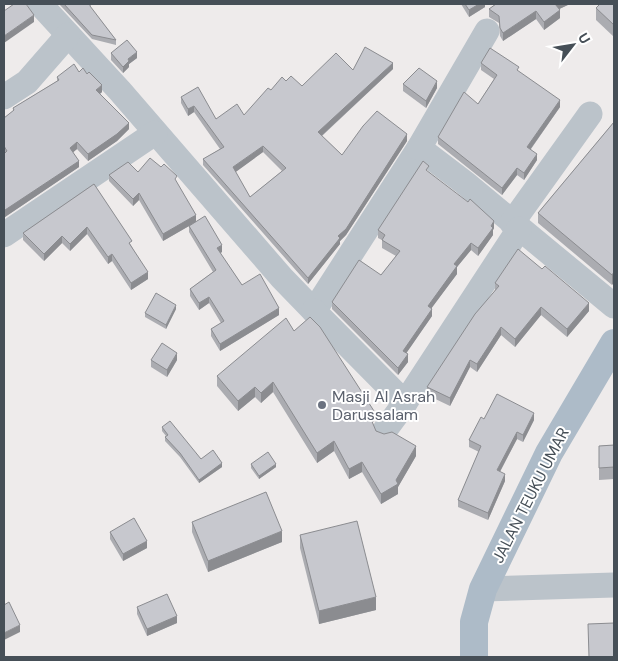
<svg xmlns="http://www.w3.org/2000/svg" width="618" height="661" font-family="'DM Sans',sans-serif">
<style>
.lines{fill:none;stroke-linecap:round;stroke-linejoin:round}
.minor{stroke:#bbc3ca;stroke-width:25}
.major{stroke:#adbbc8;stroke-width:28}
.wall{fill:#abacb1;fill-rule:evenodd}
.shaded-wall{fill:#8b8c90}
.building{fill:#c7c8ce;stroke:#8b8c90;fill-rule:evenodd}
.worship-dot{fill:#6b7280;stroke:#fff;stroke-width:2}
.labels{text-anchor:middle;stroke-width:4;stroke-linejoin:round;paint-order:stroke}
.worship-label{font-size:16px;fill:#5b616d;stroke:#fff;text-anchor:start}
.street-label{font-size:16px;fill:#464f57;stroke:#fff}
</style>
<rect width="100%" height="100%" fill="#eeebeb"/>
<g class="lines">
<g class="minor">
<path d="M40,4L120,91L282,278L314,311L419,148L465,183L614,306"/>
<path d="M4,97L27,82L68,35"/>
<path d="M419,148L487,31"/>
<path d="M512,223L590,114"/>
<path d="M4,235L155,133"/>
<path d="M314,311L405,403L519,229"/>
<path d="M385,430L405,403"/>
<path d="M483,589L614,585"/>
</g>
<path class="major" d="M474,657V622L483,589L549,453L614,343"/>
</g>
<g class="wall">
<path d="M59,4H91L90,7L116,40V45L92,39Z"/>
<path d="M461,4H485V7L469,17Z"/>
<path d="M496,4H570L559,9L560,18L544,30L536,19L503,41L500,36L499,23L489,17V9Z"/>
<path d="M614,4V37L596,20V8Z"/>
<path d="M111,53L137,58L129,64V67L123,73L111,60Z"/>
<path d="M481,63L519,72L560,107L531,149L537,160L524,180L517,175L502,195L438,144V137L478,104L494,79L481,70Z"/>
<path d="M393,69L322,136L342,155L407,141L346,235L340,241V244L308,284L203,165V159L220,149L194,112L188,116L181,103V97L216,119L244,115L271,90L286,81L302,86L353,70ZM263,152L282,171L250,197L235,172Z"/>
<path d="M79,72L102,92L100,94L129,129L117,141L88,161L77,149L73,152L79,167L5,217L4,216V118L13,111V108L57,81V77Z"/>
<path d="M403,84L437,88L426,108L403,91Z"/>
<path d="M614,122V282L612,285L538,223V213Z"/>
<path d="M138,172L177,183L196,222L222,252L220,253L242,285L279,315L220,351L211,336V329L221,323L209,303L199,310L190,296V289L213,272L189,232V226L163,241L139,200L133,206L109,181V175Z"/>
<path d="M429,173L494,228L493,230V235L478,256L471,250L457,267V274L431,308L432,316L406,353L408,362L398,375L332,309V302L381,275L396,256L382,248V240L378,238V230Z"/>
<path d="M94,184L132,247L148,279L131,290L112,261L108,264L87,234L70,251L62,243L44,261L23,240V233Z"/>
<path d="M495,283L589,311L567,337L541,315L515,347L501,335L477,372L470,367L450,406L427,395V387L495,290Z"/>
<path d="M176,309L166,329L145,317V313Z"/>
<path d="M294,331L374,421L372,422L376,431L416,456L398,487V494L381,504L362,472L349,479L334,451L317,463L273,392L261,403L255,397L238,411L217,386V376Z"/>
<path d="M151,360H177L167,377L151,367Z"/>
<path d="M484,419L534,420L523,442L517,439L500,472L505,481L488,520L458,507V500L479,452L469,447V440Z"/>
<path d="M162,427L201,459L222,467L199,483L180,457L165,441V437L166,436L162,431Z"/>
<path d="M614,445V479L599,480V446Z"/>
<path d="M251,464L276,467L259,479L251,468Z"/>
<path d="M192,522L282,542L208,572L192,532Z"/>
<path d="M110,532L147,548L123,561L110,539Z"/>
<path d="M300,535L376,610L319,624L300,548Z"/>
<path d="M137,607L177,623L147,636L137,614Z"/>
</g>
<g class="shaded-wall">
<path d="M479,4H485V7L469,17V10Z"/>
<path d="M555,4H570L555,11Z"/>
<path d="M560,10V18L544,30V22Z"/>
<path d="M536,11V19L503,41V33Z"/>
<path d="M34,15V22L4,43V36Z"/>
<path d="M137,52V58L129,64V67L123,73V67L128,59Z"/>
<path d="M393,63V69L318,139V132Z"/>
<path d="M437,81V88L426,108V101Z"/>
<path d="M102,85V92L96,97V90Z"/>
<path d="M560,100V107L527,154V147Z"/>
<path d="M194,106V112L188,116V109Z"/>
<path d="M129,123V129L117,141L88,161V154Z"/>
<path d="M407,134V141L346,235L340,241V244L308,284V278L338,236Z"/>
<path d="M77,142V149L70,155V148Z"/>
<path d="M263,146V152L233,174V167Z"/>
<path d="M537,154V160L524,180V173Z"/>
<path d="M79,161V167L5,217V210Z"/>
<path d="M517,168V175L502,195V188Z"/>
<path d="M139,193V200L133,206V199Z"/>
<path d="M196,215V222L163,241V234Z"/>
<path d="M494,221V228L493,230V235L478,256V248L491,226Z"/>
<path d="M87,227V234L70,251V244Z"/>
<path d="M62,236V243L44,261V254Z"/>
<path d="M471,243V250L457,267V274L428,313V306L454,264Z"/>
<path d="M222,245V252L217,255V248Z"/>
<path d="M112,254V261L108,264V257Z"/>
<path d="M148,272V279L131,290V283Z"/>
<path d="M614,272V282L612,285V275Z"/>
<path d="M209,297V303L199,310V303Z"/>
<path d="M589,303V311L567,337V329Z"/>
<path d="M176,305V309L166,329V325Z"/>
<path d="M541,307V315L515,347V339Z"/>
<path d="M279,308V315L220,351V344Z"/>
<path d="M432,309V316L403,358V351Z"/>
<path d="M501,327V335L477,372V364Z"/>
<path d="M177,353V360L167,377V370Z"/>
<path d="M408,354V362L398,375V368Z"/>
<path d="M470,360V367L450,406V398Z"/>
<path d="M273,382V392L261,403V393Z"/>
<path d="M255,387V397L238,411V401Z"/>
<path d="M374,411V421L367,427V417Z"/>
<path d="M534,413V420L523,442V435Z"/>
<path d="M517,432V439L497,477V470Z"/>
<path d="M334,441V451L317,463V453Z"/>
<path d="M416,446V456L398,487V494L381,504V494L396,480Z"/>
<path d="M362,462V472L349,479V469Z"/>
<path d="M222,463V467L199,483V480Z"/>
<path d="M276,464V467L259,479V476Z"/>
<path d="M505,474V481L488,520V513Z"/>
<path d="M282,531V542L208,572V561Z"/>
<path d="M147,541V548L123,561V554Z"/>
<path d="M376,597V610L319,624V611Z"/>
<path d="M177,616V623L147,636V629Z"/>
<path d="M20,625V632L4,640V633Z"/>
</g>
<g class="building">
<path d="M14,4H26L34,15L4,36V11Z"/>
<path d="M64,4H90V6L116,40L92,35Z"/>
<path d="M465,4H479L469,10Z"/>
<path d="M496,4H555L560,10L544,22L536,11L503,33L500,28L499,16L489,9Z"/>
<path d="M600,4H614V25L596,8Z"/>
<path d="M127,40L137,52L128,59L129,61L123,67L111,53Z"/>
<path d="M365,47L393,63L318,132L342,155L363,126L377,111L407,134L346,229L338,236L340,238L308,278L203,159L224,147L194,106L188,109L181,97L198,87L216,119L237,104L244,115L268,88L271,90L282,77L286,81L291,76L302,86L336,53L353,70ZM263,146L286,168L250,197L233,167Z"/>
<path d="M490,48L519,67L517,70L560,100L527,147L537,154L524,173L517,168L502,188L438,137L464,92L478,104L497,75L481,63Z"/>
<path d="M74,64L79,72L83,68L87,74L89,72L102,85L96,90L129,123L117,134L88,154L77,142L70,148L79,161L5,210L4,209V154L7,151L4,146V118L14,110L13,108L59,80L57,77Z"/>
<path d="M419,68L437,81L426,101L403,84Z"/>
<path d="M614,122V272L612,275L538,213Z"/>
<path d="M150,158L161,167L164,164L177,176L175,179L196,215L163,234L139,193L133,199L109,175L128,162L138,172Z"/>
<path d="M423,161L429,166L426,170L468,202L470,199L494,221L491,226L493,228L478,248L471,243L454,264L457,266L428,306L432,309L403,351L408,354L398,368L332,302L359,260L381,275L400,251L382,240L385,235L378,230Z"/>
<path d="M94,184L132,241L129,243L148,272L131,283L112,254L108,257L87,227L70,244L62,236L44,254L23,233Z"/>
<path d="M205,216L222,245L217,248L242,285L260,274L279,308L220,344L211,329L224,321L209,297L199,303L190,289L216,270L189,226Z"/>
<path d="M518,249L542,269L545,266L589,303L567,329L541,307L515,339L501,327L477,364L470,360L450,398L427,387L475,314L499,286L495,283Z"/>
<path d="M156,293L176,305L166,325L145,313Z"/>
<path d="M310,317L320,327L374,411L367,417L371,419L376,431L384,434L392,432L416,446L396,480L398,484L381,494L362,462L349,469L334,441L317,453L273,382L261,393L255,387L238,401L217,376L286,318L294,331Z"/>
<path d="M162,343L177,353L167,370L151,360Z"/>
<path d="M497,394L534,413L523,435L517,432L497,470L505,474L488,513L458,500L481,446L469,440L481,417L484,419Z"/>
<path d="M170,421L201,459L213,450L222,463L199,480L180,453L165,437L168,435L162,427Z"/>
<path d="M614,445V467L599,468V446Z"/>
<path d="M268,452L276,464L259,476L251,464Z"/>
<path d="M266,492L282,531L208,561L192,522Z"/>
<path d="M134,518L147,541L123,554L110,532Z"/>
<path d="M357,521L376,597L319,611L300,535Z"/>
<path d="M167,594L177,616L147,629L137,607Z"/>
<path d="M9,602L20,625L4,633V605Z"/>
<path d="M614,623V657H589L588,624Z"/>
</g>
<circle class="worship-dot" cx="322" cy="405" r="5"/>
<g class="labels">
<g class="worship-label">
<text x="332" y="402">Masji Al Asrah<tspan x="332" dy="18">Darussalam</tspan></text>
</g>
<g class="street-label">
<text transform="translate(530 495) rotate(-63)" y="6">JALAN TEUKU UMAR</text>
</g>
</g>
<rect width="618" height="661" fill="none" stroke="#464f57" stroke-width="10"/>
<g transform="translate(573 45) rotate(59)" stroke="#ffffff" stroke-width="4" paint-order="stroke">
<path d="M0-4L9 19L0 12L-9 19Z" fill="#464f57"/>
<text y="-8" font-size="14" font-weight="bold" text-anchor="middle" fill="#464f57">U</text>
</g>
</svg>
